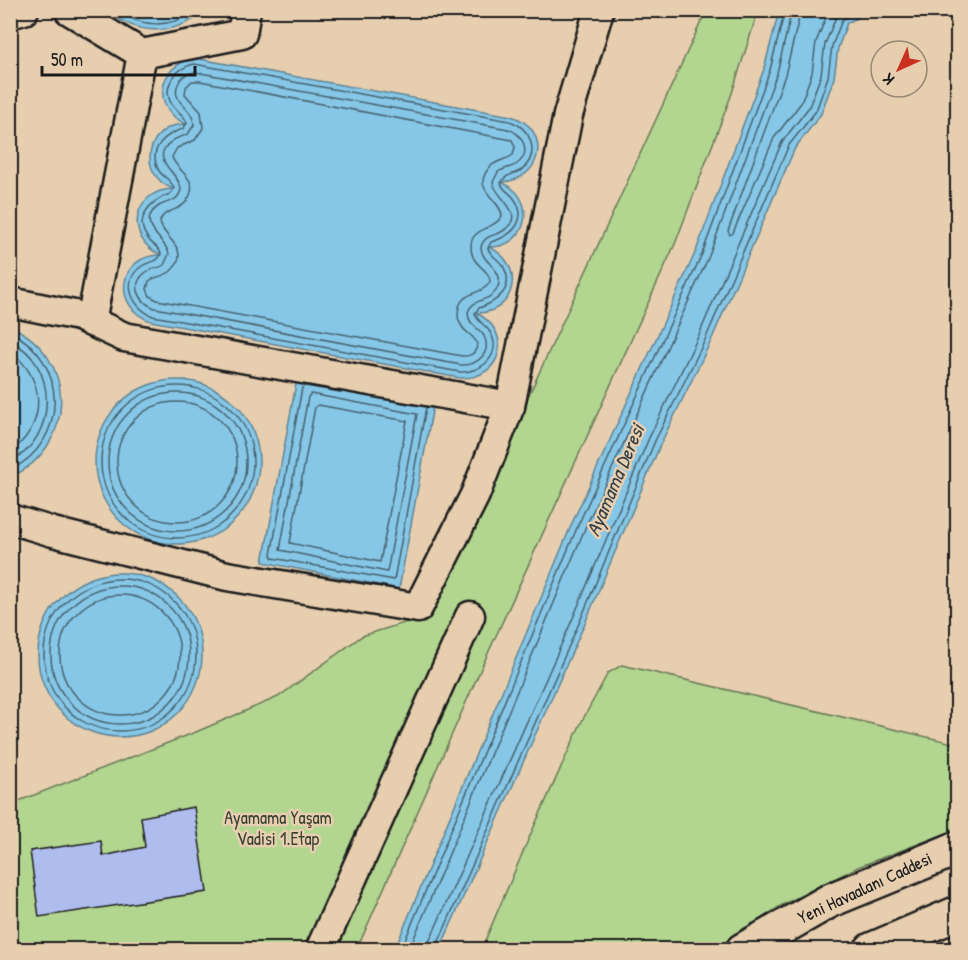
<svg xmlns="http://www.w3.org/2000/svg" width="968" height="960" font-family="'Patrick Hand',sans-serif">
<style>
.green{fill:#b2d690;stroke:#677956;stroke-width:1.5}
.water{fill:#86c7e7;stroke:#5c8396;stroke-width:1.5}
.lines{fill:none;stroke-linecap:round;stroke-linejoin:round}
.shore{stroke:#46606d;stroke-width:1.5}
.building{fill:#aebded;stroke:#1c1c1c;stroke-width:1.5}
.minor-casing{stroke:#1c1c1c;stroke-width:33}
.major-casing{stroke:#1c1c1c;stroke-width:38}
.minor{stroke:#e7ceaf;stroke-width:28}
.major{stroke:#e7ceaf;stroke-width:33}
.labels{text-anchor:middle;stroke-width:5;stroke-linejoin:round;paint-order:stroke}
.park-label{font-size:18px;fill:#3a4133;stroke:#e7ceaf}
.street-label{font-size:18px;fill:#1c1c1c;stroke:#e7ceaf}
.water-label{font-size:20px;font-style:italic;fill:#313e45;stroke:#e7ceaf}
</style>
<rect width="100%" height="100%" fill="#e7ceaf"/>
<filter id="ink" filterUnits="userSpaceOnUse"><feTurbulence type="fractalNoise" baseFrequency=".0167" numOctaves="2"/><feDisplacementMap in="SourceGraphic" scale="12" xChannelSelector="R" yChannelSelector="G"/><feConvolveMatrix kernelMatrix="1 2 1 2 8 2 1 2 1" color-interpolation-filters="sRGB"/></filter>
<g filter="url(#ink)">
<g class="green">
<path d="M706,11H758L732,93L675,244L479,673L357,949L11,950V804L196,732L278,697L362,636L427,616Z"/>
<path d="M622,665L957,744V829L858,867L782,905L715,949L481,950L529,838L582,721L608,673Z"/>
</g>
<g class="water">
<path d="M108,11H205C175,36 137,36 108,11Z"/>
<path d="M779,11H858L857,18L847,23L838,48L834,78L821,114L795,148L710,343L661,443L585,623L440,949H395L573,521L696,251L764,69Z"/>
<path d="M194,58L511,116C552,128 544,181 501,182C539,197 529,248 489,247C526,263 517,314 476,313C514,331 503,380 460,378L151,321C111,307 118,255 161,255C124,239 132,190 173,189C136,174 146,124 186,124C151,109 157,66 194,58Z"/>
<path d="M10,326C78,356 77,446 11,477Z"/>
<path d="M297,378L434,401L399,589L263,562Z"/>
<circle cx="177" cy="462" r="82"/>
<circle cx="120" cy="655" r="82"/>
</g>
<g class="lines">
<g class="shore">
<path d="M117,10C141,28 171,29 196,10"/>
<path d="M801,10L785,75L728,231L730,235L733,233L774,138L801,103L812,73L816,42L829,10"/>
<path d="M194,64L510,121C530,128 540,151 524,168C517,175 505,173 501,183C503,190 508,191 513,197C530,219 513,236 491,242L488,248C490,256 498,258 503,266C516,288 497,302 479,308L475,313C477,322 485,324 490,332C503,354 482,373 460,372L153,316C132,308 120,281 142,266C149,261 158,263 161,254C159,247 154,246 149,240C132,219 150,201 170,194L174,189C172,180 164,178 159,171C147,149 165,134 183,129L187,123C185,115 177,112 172,105C161,86 176,68 194,64Z"/>
<path d="M195,72L508,129C523,133 532,153 517,164C511,168 504,168 498,172L493,182C495,198 529,214 503,231C493,237 485,234 481,247C481,264 507,269 497,289C490,303 473,297 468,312C468,326 478,326 484,336C492,353 477,366 461,365L155,308C140,303 130,285 145,273C151,268 158,269 164,265L169,254C167,240 133,223 159,206C169,200 177,203 181,190C181,173 147,160 171,142C176,137 183,137 188,134L194,125C194,107 168,102 179,82C182,75 188,73 195,72Z"/>
<path d="M192,81H200L512,140L515,147L513,155C506,160 498,160 491,166C468,189 502,200 502,216C495,231 465,226 472,254C475,267 490,269 490,282C482,297 458,289 458,315C458,319 460,324 463,328C468,335 482,340 475,351C472,356 467,356 462,356L157,300L150,296L147,289L149,281C156,276 164,277 171,271C194,248 160,237 160,221C164,209 178,212 186,202C203,179 176,172 172,157L177,148L195,140L203,128L201,112L185,94L186,87Z"/>
<path d="M10,332C69,359 69,443 10,470"/>
<path d="M10,341C59,363 58,439 10,462"/>
<path d="M10,351C46,378 48,425 10,452"/>
<circle cx="177" cy="462" r="76"/>
<path d="M340,392L305,386L302,388L271,555L273,558L394,580L426,407"/>
<circle cx="177" cy="462" r="69"/>
<path d="M311,394L417,414L387,572L280,550L308,397Z"/>
<circle cx="177" cy="462" r="60"/>
<path d="M318,405L407,421L380,562L290,543L315,407Z"/>
<circle cx="120" cy="655" r="76"/>
<circle cx="120" cy="655" r="69"/>
<circle cx="120" cy="655" r="60"/>
<path d="M401,950L579,523L702,254L770,70L785,10"/>
<path d="M409,950L586,526L709,256L777,73L792,10"/>
<path d="M428,950L429,942L573,618L649,438L698,337L782,142L809,107L821,75L825,44L836,17L842,10"/>
<path d="M435,950L580,621L655,441L705,340L789,145L816,111L828,77L832,46L842,20L851,14L852,10"/>
</g>
</g>
<path class="building" d="M194,807L207,892L39,917L30,851L101,841L103,856L145,847L141,817Z"/>
<g class="lines">
<g class="minor-casing">
<g id="minor">
<path d="M69,10L142,54L91,322"/>
<path d="M10,14L24,10"/>
<path d="M142,54L242,34L246,10"/>
<path d="M10,302L79,316L124,337L510,406"/>
<path d="M10,519L53,532L227,576L418,608L475,495L510,406L568,115L599,10"/>
<path d="M320,950L470,616"/>
</g>
</g>
<g class="major-casing">
<g id="major">
<path d="M743,950L831,900L958,848"/>
<path d="M871,950L958,913"/>
</g>
</g>
<use href="#minor" class="minor"/>
<use href="#major" class="major"/>
</g>
</g>
<g class="labels">
<g class="park-label">
<text x="278" y="824">Ayamama Yaşam<tspan x="278" dy="21">Vadisi 1.Etap</tspan></text>
</g>
<g class="street-label">
<text transform="translate(865 888) rotate(-25)" y="6">Yeni Havaalanı Caddesi</text>
</g>
<g class="water-label">
<text transform="translate(615 480) rotate(-67)" y="7">Ayamama Deresi</text>
</g>
</g>
<rect width="968" height="960" fill="none" stroke="#e7ceaf" stroke-width="36"/>
<rect x="18" y="18" width="932" height="924" fill="none" stroke="#1c1c1c" stroke-width="2" filter="url(#ink)"/>
<g transform="translate(899 69) rotate(225)"><circle r="28" fill="#e7ceaf" stroke="#968774" stroke-width="1.5"/>
<path d="M0-4.5L10 22L0 15L-10 22Z" fill="#c8321e"/>
<text y="-9" font-size="16" font-weight="bold" text-anchor="middle" fill="#1c1c1c">K</text>
</g>
<path d="M42 66v9h153v-9" fill="none" stroke="#1c1c1c" stroke-width="3"/>
<text x="51" y="66" font-size="18" fill="#1c1c1c" stroke="#e7ceaf" stroke-width="4.5" paint-order="stroke">50 m</text>
</svg>
